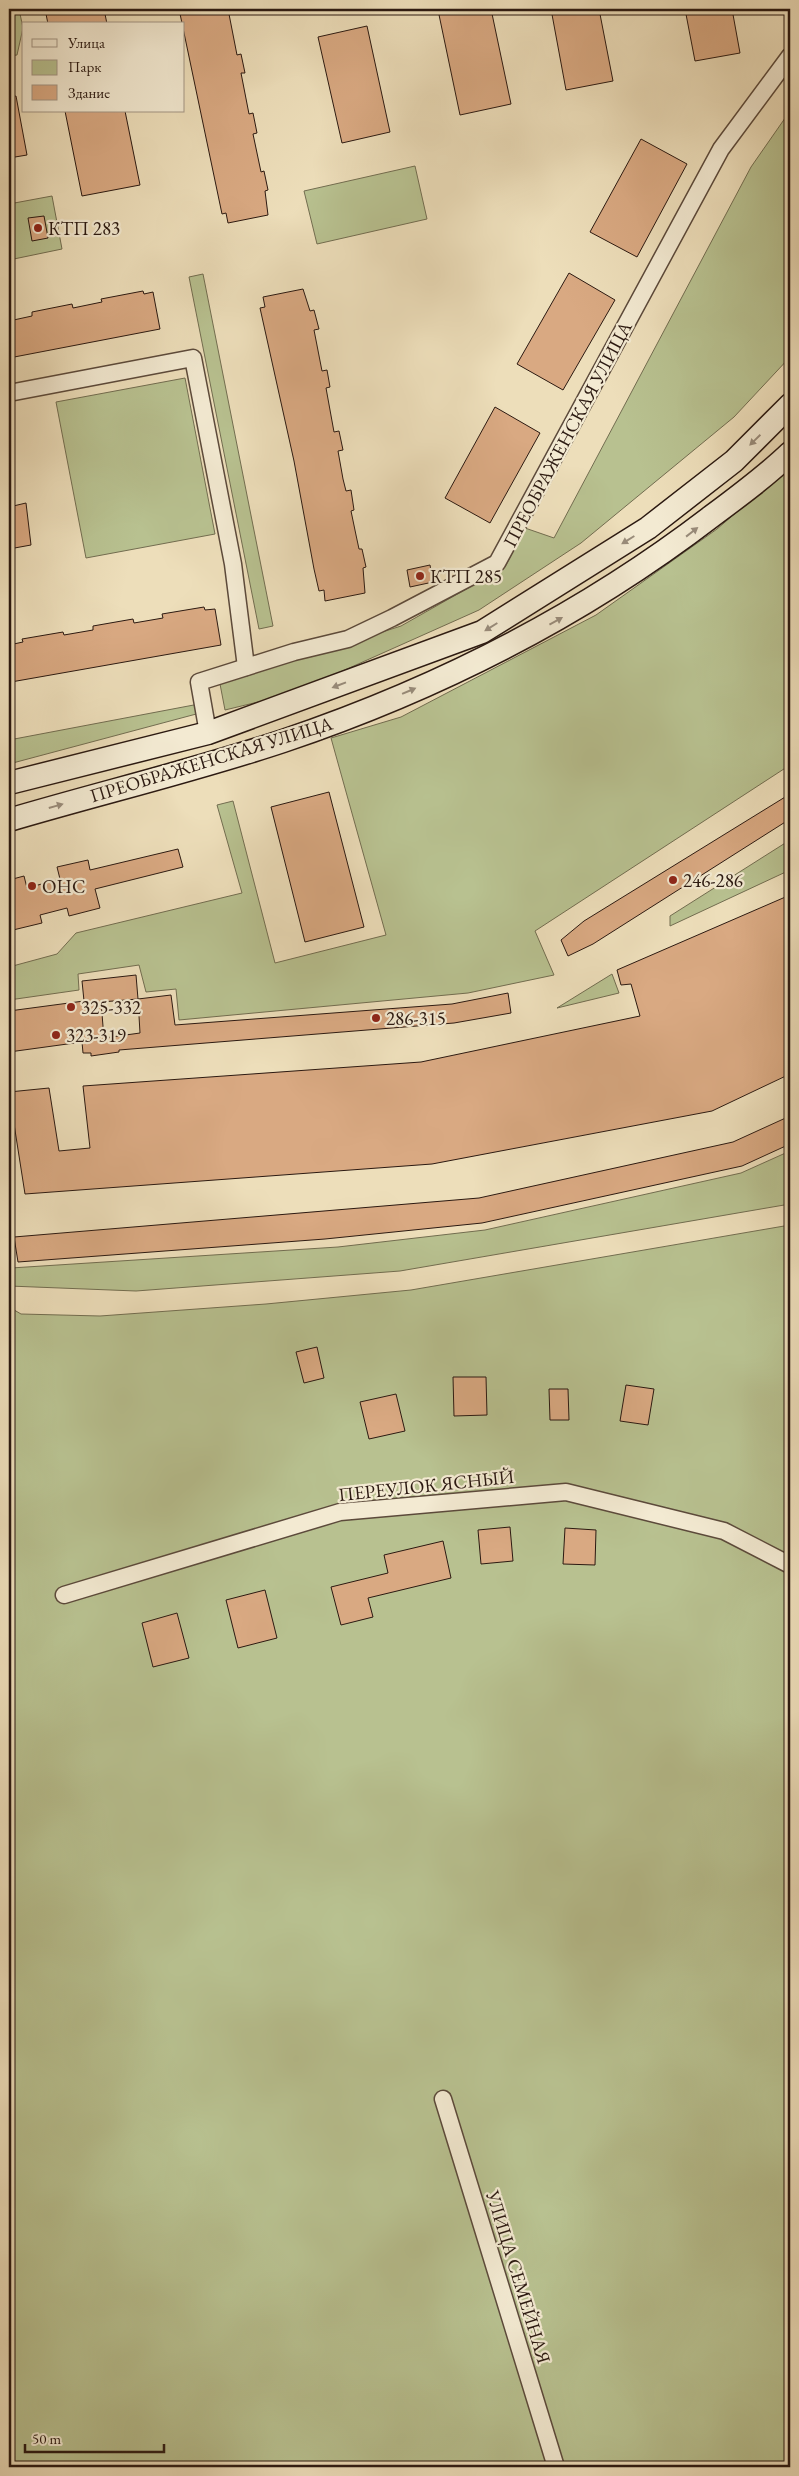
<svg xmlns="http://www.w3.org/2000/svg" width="799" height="2476" font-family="'EB Garamond',serif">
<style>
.green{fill:#b8c190;stroke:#726d50}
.building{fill:#d9a982;stroke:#2b1911;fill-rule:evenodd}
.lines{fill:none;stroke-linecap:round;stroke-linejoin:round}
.street-casing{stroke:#5c4a3b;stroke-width:19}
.secondary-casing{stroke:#2b1911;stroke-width:25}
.street{stroke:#f3ead2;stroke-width:16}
.secondary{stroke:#f3ead2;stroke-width:22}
.oneway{fill:#998c7b}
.poi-dot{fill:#8f2418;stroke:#f3ead2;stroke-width:2}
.labels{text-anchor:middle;stroke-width:4.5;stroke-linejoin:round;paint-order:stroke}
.poi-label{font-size:19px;fill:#2b1911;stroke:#f3ead2;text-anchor:start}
.street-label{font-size:19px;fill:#2b1911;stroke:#f3ead2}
</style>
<rect width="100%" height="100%" fill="#eddeba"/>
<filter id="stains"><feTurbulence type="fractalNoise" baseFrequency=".004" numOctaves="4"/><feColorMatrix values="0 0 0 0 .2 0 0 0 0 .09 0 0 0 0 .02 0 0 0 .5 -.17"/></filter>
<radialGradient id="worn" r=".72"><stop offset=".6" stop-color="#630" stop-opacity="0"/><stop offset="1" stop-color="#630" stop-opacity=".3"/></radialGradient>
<g class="green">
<path d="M9,9H19L23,28L17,55L9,56Z"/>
<path d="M790,111V357L734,417L581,543L479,610L291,694L225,710L220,684L401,626L505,567L525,528L554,538L751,167Z"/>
<path d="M415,166L427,219L317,244L304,191Z"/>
<path d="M52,196L62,249L9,260V204Z"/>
<path d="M203,274L273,626L259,629L189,277Z"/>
<path d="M185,378L215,534L86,558L56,402Z"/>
<path d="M790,466V765L535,931L554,975L468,993L179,1020L176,989L146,992L139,965L78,974L79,990L9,1000V967L57,954L76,933L242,893L217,805L233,801L275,963L386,935L331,738L401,717L596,615L717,529Z"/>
<path d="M199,704L200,713L9,764V740Z"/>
<path d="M790,840V870L670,926V916Z"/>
<path d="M612,974L619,993L557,1008Z"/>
<path d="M790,1151V1204L400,1271L136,1291L9,1286V1262L11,1268L338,1247L485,1230L741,1173Z"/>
<path d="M790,1225V2467H9V1307L21,1314L100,1316L266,1304L411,1290Z"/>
</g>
<g class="building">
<path d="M45,9H104L107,24H48Z"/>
<path d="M179,9H228L237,55L241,54L245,73H241L249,114L253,113L257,133L253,134L261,172L264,171L268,190L265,191L268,215L228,223L226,213L222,214Z"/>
<path d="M447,9H491L511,104L460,115L438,10Z"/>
<path d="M551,9H599L613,81L566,90Z"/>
<path d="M685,9H732L740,53L695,61Z"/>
<path d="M367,26L390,132L342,143L318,37Z"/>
<path d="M16,96L27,155L9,158V97Z"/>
<path d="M65,111H125L140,185L82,196Z"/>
<path d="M641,139L687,164L637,257L590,232Z"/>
<path d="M44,216L48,238L32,241L28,218Z"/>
<path d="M569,273L615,300L563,390L517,364Z"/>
<path d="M303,289L310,311L314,310L319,329L314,330L322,371L327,370L330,387L326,388L334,432L339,431L343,450L338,451L343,479L346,491L351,490L354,510L351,511L356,535L359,549H362L366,567L363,568L365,593L325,601L324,590L319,591L314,569L294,461L260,308L265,307L263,297Z"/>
<path d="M143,291L144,294L153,292L160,329L9,358V321L32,316V312L72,304L73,308L102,302L101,299Z"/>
<path d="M495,407L540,433L490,523L445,498Z"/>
<path d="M26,503L31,545L9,549V507Z"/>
<path d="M430,565L433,582L410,587L407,570Z"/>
<path d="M204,607L205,610L215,609L221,645L11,682L9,645L23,642L22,639L63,632L64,635L93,630V626L133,619L134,623L163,618L162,614Z"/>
<path d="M329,792L364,927L305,942L271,807Z"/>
<path d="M790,794V819L593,944L568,956L561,940L584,921Z"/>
<path d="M178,849L183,867L95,889L100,908L69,916L67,908L40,915L42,923L13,930L9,915V880L24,876L27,888L60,879L57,867L88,860L90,870Z"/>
<path d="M790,895V1074L712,1111L432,1164L25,1194L9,1092L49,1088L59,1151L90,1148L83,1086L421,1062L640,1016L631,984L621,985L617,970Z"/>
<path d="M136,975L138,999L171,995L175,1025L452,1004L508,993L511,1013L454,1023L119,1050V1052L91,1056V1053H83L82,1042L9,1052V1011L84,1001L82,981ZM138,999L140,1033L104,1038L101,1002Z"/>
<path d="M790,1116V1144L742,1166L482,1223L325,1239L18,1262L14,1237L479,1198L733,1142Z"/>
<path d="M317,1347L324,1378L304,1383L296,1352Z"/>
<path d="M453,1377H486L487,1415L454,1416Z"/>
<path d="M626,1385L654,1389L648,1425L620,1421Z"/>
<path d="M549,1389H568L569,1420H550Z"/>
<path d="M396,1394L405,1431L369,1439L360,1402Z"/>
<path d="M510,1527L513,1561L481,1564L478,1530Z"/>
<path d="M565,1528L596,1530L595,1565L563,1564Z"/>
<path d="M443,1541L451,1578L368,1598L373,1617L341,1625L331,1587L388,1573L384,1555Z"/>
<path d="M265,1590L277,1638L238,1648L226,1600Z"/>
<path d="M177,1613L189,1658L153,1667L142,1623Z"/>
</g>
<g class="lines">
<g class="street-casing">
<g id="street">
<path d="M9,393L193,358L233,564L246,667"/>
<path d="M208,733L199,682L294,652L348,639L392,618L497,563L721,149L790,56"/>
<path d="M64,1595L340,1512L566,1492L724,1531L790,1565"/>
<path d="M443,2099L556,2467"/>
</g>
</g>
<g class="secondary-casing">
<g id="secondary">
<path d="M9,783L208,733L482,632L648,528L734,461L790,405"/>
<path d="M9,820C100,793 193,771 283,741C437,689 583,615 712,516C739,496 766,476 790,453"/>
</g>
</g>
<use href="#street" class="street"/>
<use href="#secondary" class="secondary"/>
</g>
<defs><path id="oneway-solid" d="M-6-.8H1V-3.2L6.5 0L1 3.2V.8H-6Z" transform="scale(1.25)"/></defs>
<g class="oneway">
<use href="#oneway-solid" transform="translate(755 440) rotate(136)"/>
<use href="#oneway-solid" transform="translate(692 532) rotate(-38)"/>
<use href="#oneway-solid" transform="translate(628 540) rotate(148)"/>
<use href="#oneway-solid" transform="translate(556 621) rotate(-29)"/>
<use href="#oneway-solid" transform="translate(491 627) rotate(148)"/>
<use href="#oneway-solid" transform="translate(339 685) rotate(159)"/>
<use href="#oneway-solid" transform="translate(409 691) rotate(-23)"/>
<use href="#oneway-solid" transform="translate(56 806) rotate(-16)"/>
</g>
<g class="poi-dot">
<circle cx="38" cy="228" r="5"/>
<circle cx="420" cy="576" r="5"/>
<circle cx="673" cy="880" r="5"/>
<circle cx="32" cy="886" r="5"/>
<circle cx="71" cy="1007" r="5"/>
<circle cx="376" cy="1018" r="5"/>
<circle cx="56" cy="1035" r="5"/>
</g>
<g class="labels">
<g class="poi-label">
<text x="48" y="235">КТП 283</text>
<text x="430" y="583">КТП 285</text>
<text x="683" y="887">246-286</text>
<text x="42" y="893">ОНС</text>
<text x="81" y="1014">325-332</text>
<text x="386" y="1025">286-315</text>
<text x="66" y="1042">323-319</text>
</g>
<g class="street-label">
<text transform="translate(567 434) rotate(-62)" y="7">ПРЕОБРАЖЕНСКАЯ УЛИЦА</text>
<text transform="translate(211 759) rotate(-17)" y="7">ПРЕОБРАЖЕНСКАЯ УЛИЦА</text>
<text transform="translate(426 1485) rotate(-6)" y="7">ПЕРЕУЛОК ЯСНЫЙ</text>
<text transform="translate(519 2277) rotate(73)" y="7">УЛИЦА СЕМЕЙНАЯ</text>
</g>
</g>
<rect width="799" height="2476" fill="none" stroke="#eddeba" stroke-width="30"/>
<rect x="10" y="10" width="779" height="2456" fill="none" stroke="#2b1911" stroke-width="2.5"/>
<rect x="15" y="15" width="769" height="2446" fill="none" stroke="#2b1911"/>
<rect x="22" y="22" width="162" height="90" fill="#f3ead2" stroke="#a39685"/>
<rect x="32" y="39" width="25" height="8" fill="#f3ead2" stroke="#a39685"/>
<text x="68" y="48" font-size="15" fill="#2b1911">Улица</text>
<rect x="32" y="60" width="25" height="15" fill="#b8c190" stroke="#a39685"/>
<text x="68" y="72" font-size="15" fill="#2b1911">Парк</text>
<rect x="32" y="85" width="25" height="15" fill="#d9a982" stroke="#a39685"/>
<text x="68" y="98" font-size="15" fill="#2b1911">Здание</text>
<path d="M25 2444v8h139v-8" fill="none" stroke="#2b1911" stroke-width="2.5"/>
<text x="32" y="2444" font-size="15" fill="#2b1911" stroke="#f3ead2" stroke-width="4" paint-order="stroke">50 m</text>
<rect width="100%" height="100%" filter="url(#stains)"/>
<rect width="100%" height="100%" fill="url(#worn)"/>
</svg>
